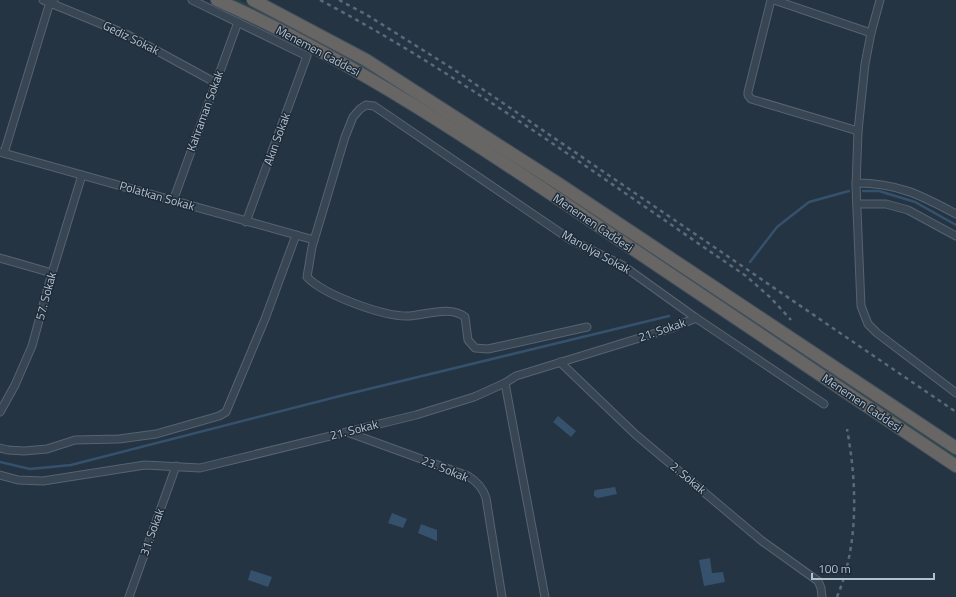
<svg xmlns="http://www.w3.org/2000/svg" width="956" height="597" font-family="'Titillium Web',sans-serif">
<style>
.green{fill:#264344}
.water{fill:#36516c}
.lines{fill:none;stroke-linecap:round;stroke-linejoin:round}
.stream{stroke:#36516c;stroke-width:2.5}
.minor-casing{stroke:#566370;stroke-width:9}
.trunk-casing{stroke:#43505d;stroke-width:14}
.minor{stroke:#384653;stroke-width:7}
.trunk{stroke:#686664;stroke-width:12}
.rail{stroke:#5a6a7a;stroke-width:2.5;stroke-dasharray:4 4;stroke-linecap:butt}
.labels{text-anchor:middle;stroke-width:3;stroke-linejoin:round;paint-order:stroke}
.street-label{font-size:12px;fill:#b5c0cd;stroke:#1d2b38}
</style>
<rect width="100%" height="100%" fill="#243443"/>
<path class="green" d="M232,0H239C305,32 367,66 429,103L956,454V459L426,106C363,68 298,32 232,0Z"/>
<g class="water">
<path d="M558,416L576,431L571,437L553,422Z"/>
<path d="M615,487L617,494L598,498L594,496V492L595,490Z"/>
<path d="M392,513L407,519L403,528L388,523Z"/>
<path d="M421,524L437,530V541L418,533Z"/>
<path d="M710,558L712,573L723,572L725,582L704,586L699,560Z"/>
<path d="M251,570L272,577L268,587L248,580Z"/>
</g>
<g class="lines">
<g class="stream">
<path d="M863,191H879L915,202L956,225"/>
<path d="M750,262L777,227L809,202L849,191"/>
<path d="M0,462L30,469L71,465L344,395L669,316"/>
</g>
<g class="minor-casing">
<g id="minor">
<path d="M43,0L128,35L216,83"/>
<path d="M192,0L307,56L246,222"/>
<path d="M771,0L748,92V95L751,99L858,131"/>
<path d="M774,0L871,33"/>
<path d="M880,0L871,33L865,64L858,131L856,186L861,306L868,324L877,333L956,393"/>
<path d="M0,152L314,240"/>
<path d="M4,153L50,2L54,0"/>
<path d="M856,183C897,183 921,195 956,214"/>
<path d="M173,201L238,22"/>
<path d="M857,204H886L908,210L956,236"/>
<path d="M0,258L52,273"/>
<path d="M587,327L488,349L475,348L468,340L465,317C450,305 426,315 409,316C384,317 324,295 307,277L312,247L345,137L353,117L360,109L366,105L374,106L571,240L622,265L696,318L824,404"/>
<path d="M560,362L635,434L762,541L818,581L821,588L822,597"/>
<path d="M505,383L545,597"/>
<path d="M0,412L15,385L32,346L52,273L82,175"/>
<path d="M347,432L468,476C476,481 483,488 486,498L502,597"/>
<path d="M0,448L8,450L24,451L47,449L75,440L119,439L156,434L219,416L226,412L265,319L296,235"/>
<path d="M0,475L18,480L43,481L145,465L200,468L416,415L474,397L505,383L516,376L672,328L696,318"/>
<path d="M129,597L176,466"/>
</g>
</g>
<g class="trunk-casing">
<g id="trunk">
<path d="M217,0C362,64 493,155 624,243C734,318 845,392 956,466"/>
<path d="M253,0L366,60L559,184L956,448"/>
</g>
</g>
<use href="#minor" class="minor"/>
<use href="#trunk" class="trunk"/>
<g class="rail">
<path d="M320,0C400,42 474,91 549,141C615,186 680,231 746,276L771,298L791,320"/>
<path d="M339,0L367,15L453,69L956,412"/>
<path d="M837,597C859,544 857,484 847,429"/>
</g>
</g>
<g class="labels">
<g class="street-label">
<text transform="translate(131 38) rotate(26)" y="4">Gediz Sokak</text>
<text transform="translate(318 51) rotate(28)" y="4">Menemen Caddesi</text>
<text transform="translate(205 111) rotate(-70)" y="4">Kahraman Sokak</text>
<text transform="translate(277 139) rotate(-70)" y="4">Akın Sokak</text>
<text transform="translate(157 196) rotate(16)" y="4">Polatkan Sokak</text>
<text transform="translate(593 223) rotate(34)" y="4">Menemen Caddesi</text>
<text transform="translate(596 252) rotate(29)" y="4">Manolya Sokak</text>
<text transform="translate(46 296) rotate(-75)" y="4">57. Sokak</text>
<text transform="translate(662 330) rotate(-19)" y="4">21. Sokak</text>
<text transform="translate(862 403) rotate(34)" y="4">Menemen Caddesi</text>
<text transform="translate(354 430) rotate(-14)" y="4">21. Sokak</text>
<text transform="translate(445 469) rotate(22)" y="4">23. Sokak</text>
<text transform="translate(688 478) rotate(40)" y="4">2. Sokak</text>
<text transform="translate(152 532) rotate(-70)" y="4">31. Sokak</text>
</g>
</g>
<path d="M812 573v6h122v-6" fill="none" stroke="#b5c0cd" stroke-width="2"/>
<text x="818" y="573" font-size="12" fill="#b5c0cd" stroke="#1d2b38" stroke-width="3" paint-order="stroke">100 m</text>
</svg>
